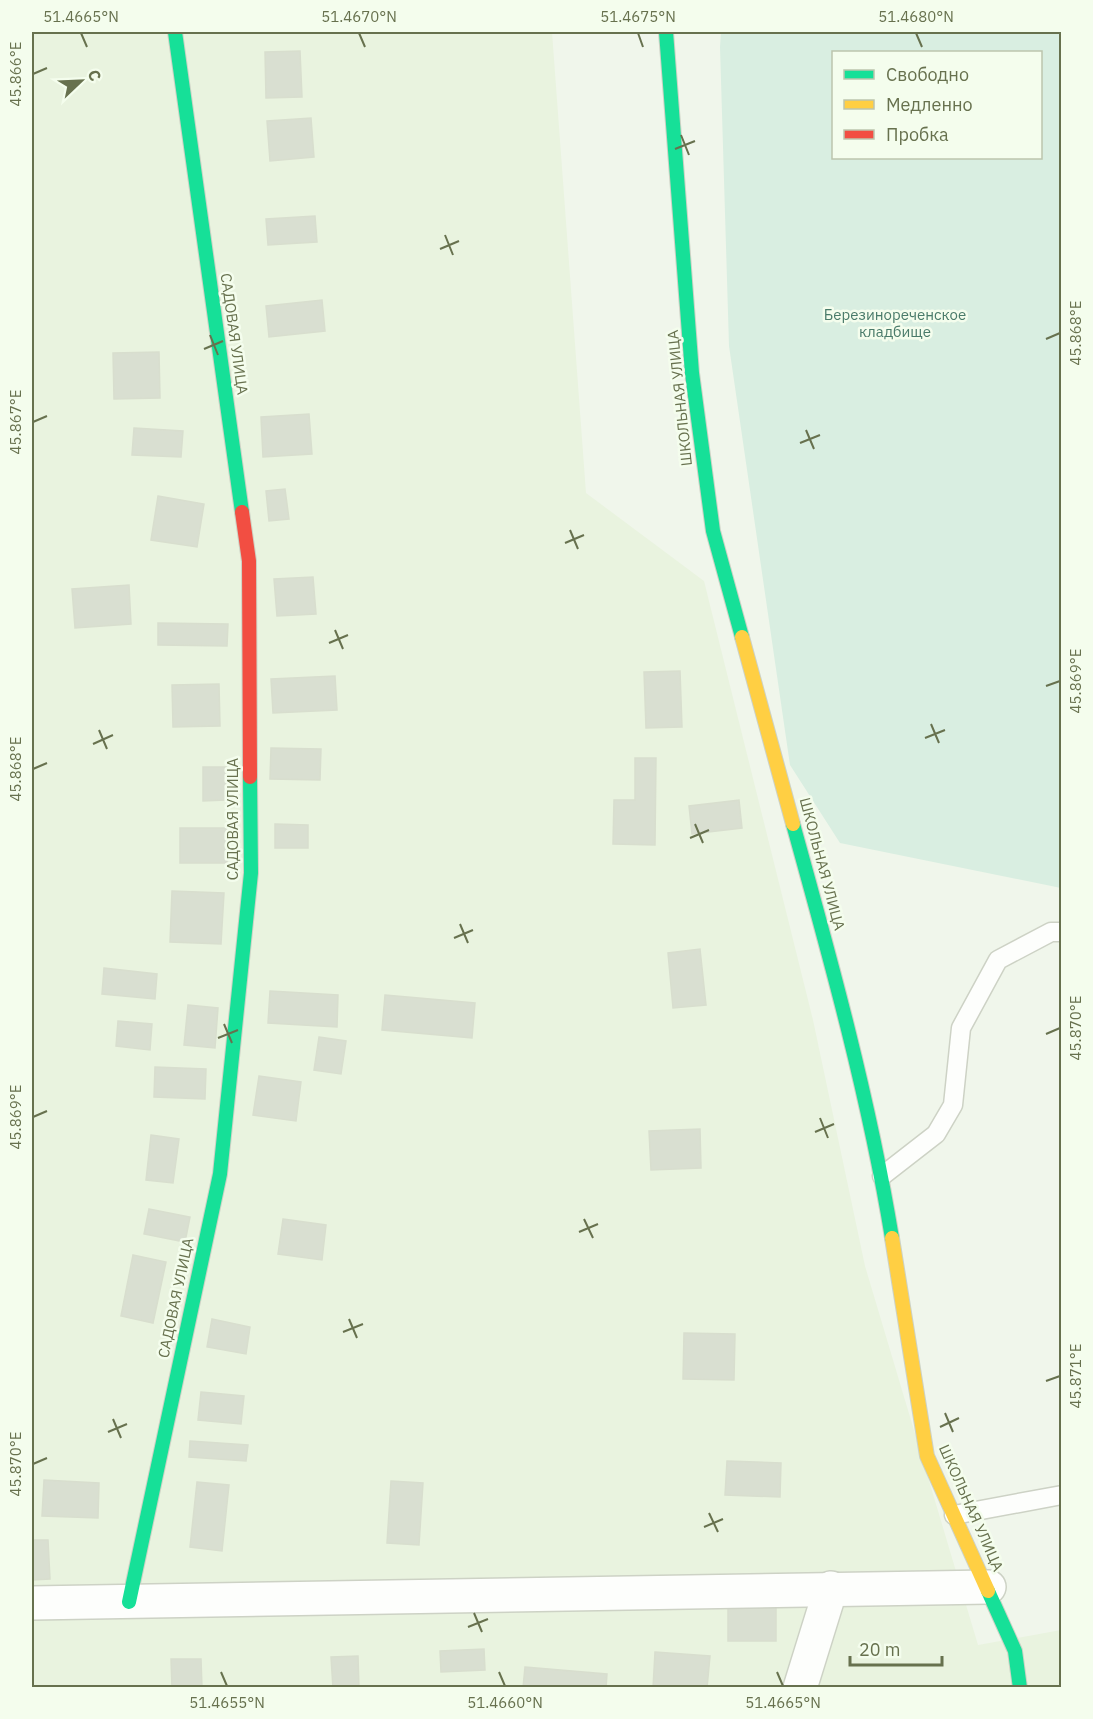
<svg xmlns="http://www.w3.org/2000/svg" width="1093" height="1719" font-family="'IBM Plex Sans',sans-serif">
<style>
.residential{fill:#e9f3df}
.green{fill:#d9eee1;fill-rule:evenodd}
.building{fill:#d9dfd1;stroke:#d8dece;stroke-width:1.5}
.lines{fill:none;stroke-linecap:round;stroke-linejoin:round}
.lane-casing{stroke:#cdd2c5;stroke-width:21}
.street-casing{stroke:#cdd2c5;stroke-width:36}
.fast-casing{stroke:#cdd2c5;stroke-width:16}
.slow-casing{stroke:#cdd2c5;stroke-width:16}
.jam-casing{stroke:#cdd2c5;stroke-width:16}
.lane{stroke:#fdfefc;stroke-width:18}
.street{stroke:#fdfefc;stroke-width:33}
.fast{stroke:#16e098;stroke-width:14}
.slow{stroke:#ffcf43;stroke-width:14}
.jam{stroke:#f24e42;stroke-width:14}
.ticks{fill:none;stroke:#67714e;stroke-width:2}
.labels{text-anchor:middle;stroke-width:5;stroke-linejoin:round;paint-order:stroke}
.park-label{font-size:15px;fill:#4a7b6a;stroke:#f4fded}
.street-label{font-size:15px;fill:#67714e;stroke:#f4fded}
.neatline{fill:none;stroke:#67714e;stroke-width:2}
.ticks-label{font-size:15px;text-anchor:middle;fill:#67714e}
</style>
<rect width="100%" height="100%" fill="#f0f6eb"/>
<path class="residential" d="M32,32H552L586,493L704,581L813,1020L865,1266L978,1645L1061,1630V1687L32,1688Z"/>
<path class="green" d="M721,32H1061V888L840,843L790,765L729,346L720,47ZM834,52H1040V158H834Z"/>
<g class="building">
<path d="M300,51L302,97L266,98L265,52Z"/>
<path d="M311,118L314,157L270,161L267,121Z"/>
<path d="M315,216L317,242L268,245L266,219Z"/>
<path d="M322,300L325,331L269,337L266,306Z"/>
<path d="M159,352L160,398L114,399L113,353Z"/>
<path d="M309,414L312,454L263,457L261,417Z"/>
<path d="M134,428L183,431L181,457L132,455Z"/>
<path d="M285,489L289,519L269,521L266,491Z"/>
<path d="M158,496L204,504L197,547L151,540Z"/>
<path d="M313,577L316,614L277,616L274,579Z"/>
<path d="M129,585L131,624L75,628L72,589Z"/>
<path d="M158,623L228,624L227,646L158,645Z"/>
<path d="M680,671L682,727L646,728L644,672Z"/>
<path d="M335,676L337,710L273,713L271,679Z"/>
<path d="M219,684L220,726L173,727L172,685Z"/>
<path d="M271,748L321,749L320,780L270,779Z"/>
<path d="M635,758H656L655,845L613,844L614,800H635Z"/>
<path d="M203,767H226V800L203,801Z"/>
<path d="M739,800L742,828L692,834L689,806Z"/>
<path d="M275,824L308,825V848H275Z"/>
<rect x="180" y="828" width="47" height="35"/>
<path d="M172,891L224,893L221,944L170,942Z"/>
<path d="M700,949L706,1005L673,1008L668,953Z"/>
<path d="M104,968L157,974L155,999L102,994Z"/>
<path d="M270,991L338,995L337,1027L268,1023Z"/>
<path d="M385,995L475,1003L472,1038L382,1030Z"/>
<path d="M188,1005L218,1008L215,1048L184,1045Z"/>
<path d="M118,1021L152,1024L150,1050L116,1046Z"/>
<path d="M319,1037L346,1041L341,1074L314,1070Z"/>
<path d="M155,1067L206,1069L205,1099L154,1097Z"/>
<path d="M259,1076L301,1082L296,1121L253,1115Z"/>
<path d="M700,1129L701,1168L651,1170L649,1131Z"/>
<path d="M151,1135L179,1139L173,1183L146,1180Z"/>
<path d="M149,1209L190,1217L185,1242L144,1234Z"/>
<path d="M283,1219L326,1225L322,1260L278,1254Z"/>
<path d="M133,1255L166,1262L153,1323L121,1316Z"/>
<path d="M212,1319L250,1327L246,1354L207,1347Z"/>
<path d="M684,1333L735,1334L734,1380L683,1379Z"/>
<path d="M201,1392L244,1396L241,1424L198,1420Z"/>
<path d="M190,1441L248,1445L246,1461L189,1457Z"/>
<path d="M727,1461L781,1463L780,1497L725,1495Z"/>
<path d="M44,1480L99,1483L98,1518L42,1516Z"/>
<path d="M391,1481L423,1483L419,1545L387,1543Z"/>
<path d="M197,1482L229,1485L222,1551L190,1547Z"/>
<path d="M32,1540H48L50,1579L32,1580Z"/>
<rect x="728" y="1603" width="48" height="38"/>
<path d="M484,1649L485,1670L441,1672L440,1651Z"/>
<path d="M655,1652L710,1656L707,1688H653Z"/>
<path d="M358,1656L359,1688H333L331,1657Z"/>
<path d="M171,1659H201L202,1688H172Z"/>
<path d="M525,1667L607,1674L606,1688H523Z"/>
</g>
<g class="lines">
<g class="lane-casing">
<g id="lane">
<path d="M882,1176L936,1134L953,1105L961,1028L998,960L1051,932H1062"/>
<path d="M954,1515L1062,1495"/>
</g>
</g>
<g class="street-casing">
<g id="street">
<path d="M32,1603L989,1587"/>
<path d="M800,1688L831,1588"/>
</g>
</g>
<g class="fast-casing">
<g id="fast">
<path d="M175,32L242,512"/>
<path d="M666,32L692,373L713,531L742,637"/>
<path d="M793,824C831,961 869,1098 892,1238"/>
<path d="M988,1591L1015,1651L1020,1688"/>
<path d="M129,1602L220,1174L251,873L250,777"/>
</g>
</g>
<g class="slow-casing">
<g id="slow">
<path d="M742,637L793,824"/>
<path d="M892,1238L927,1456L988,1591"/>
</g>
</g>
<g class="jam-casing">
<path id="jam" d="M242,512L249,561L250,777"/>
</g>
<use href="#lane" class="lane"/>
<use href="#street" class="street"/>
<use href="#fast" class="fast"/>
<use href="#slow" class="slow"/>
<use href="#jam" class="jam"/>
</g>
<path class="ticks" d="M81,33L87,47M359,33L365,47M638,33L643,47M916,33L922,47M33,74L47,68M681,135L689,155M675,149L695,141M445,235L453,255M440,249L459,241M210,335L218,355M1046,339L1060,333M204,349L223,341M33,422L47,416M806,430L814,449M800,443L820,435M570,530L578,549M565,543L584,535M335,630L343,649M329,643L348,635M1046,686L1060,681M931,724L939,743M99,730L107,749M925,738L945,730M93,744L113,735M33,769L47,763M695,824L703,843M690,838L709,830M460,924L468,943M454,938L473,930M224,1024L232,1043M1046,1034L1060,1028M218,1038L238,1030M33,1117L47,1111M820,1118L828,1138M815,1132L834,1124M584,1219L593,1238M579,1232L598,1224M349,1319L357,1338M343,1332L363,1324M1046,1381L1060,1376M945,1413L953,1432M113,1419L121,1438M940,1427L959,1418M108,1432L127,1424M33,1464L47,1458M709,1513L718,1532M704,1527L723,1519M474,1613L482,1632M468,1627L488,1619M221,1672L227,1686M499,1672L505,1686M777,1672L783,1686"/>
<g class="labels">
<g class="park-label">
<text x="895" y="320">Березинореченское<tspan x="895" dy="17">кладбище</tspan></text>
</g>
<g class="street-label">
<text transform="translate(234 334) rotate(82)" y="5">САДОВАЯ УЛИЦА</text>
<text transform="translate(680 398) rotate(-96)" y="5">ШКОЛЬНАЯ УЛИЦА</text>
<text transform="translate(233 819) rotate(-90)" y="5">САДОВАЯ УЛИЦА</text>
<text transform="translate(822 864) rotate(75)" y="5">ШКОЛЬНАЯ УЛИЦА</text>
<text transform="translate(176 1298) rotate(-78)" y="5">САДОВАЯ УЛИЦА</text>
<text transform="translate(971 1508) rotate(66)" y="5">ШКОЛЬНАЯ УЛИЦА</text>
</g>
</g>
<rect width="1093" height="1719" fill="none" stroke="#f4fded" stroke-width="66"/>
<rect x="832" y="51" width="210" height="108" fill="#f4fded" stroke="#bcc5ad" stroke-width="1.5"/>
<rect x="844" y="70" width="30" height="9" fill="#16e098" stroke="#bcc5ad" stroke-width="1.5"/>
<text x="886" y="81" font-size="18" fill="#67714e">Свободно</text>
<rect x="844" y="100" width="30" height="9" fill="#ffcf43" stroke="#bcc5ad" stroke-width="1.5"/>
<text x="886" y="111" font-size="18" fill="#67714e">Медленно</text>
<rect x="844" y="130" width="30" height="9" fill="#f24e42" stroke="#bcc5ad" stroke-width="1.5"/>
<text x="886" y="141" font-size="18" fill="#67714e">Пробка</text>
<g transform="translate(81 81) rotate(67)" stroke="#f4fded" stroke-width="4.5" paint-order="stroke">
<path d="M0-4.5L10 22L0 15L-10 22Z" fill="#67714e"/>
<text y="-9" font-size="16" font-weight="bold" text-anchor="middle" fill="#67714e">С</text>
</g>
<path d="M850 1656v9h92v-9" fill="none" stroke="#67714e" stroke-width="3"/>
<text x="859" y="1656" font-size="18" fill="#67714e" stroke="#f4fded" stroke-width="4.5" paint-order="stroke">20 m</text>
<rect x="33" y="33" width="1027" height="1653" class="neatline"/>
<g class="ticks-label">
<text x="81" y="22">51.4665°N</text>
<text x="359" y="22">51.4670°N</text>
<text x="638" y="22">51.4675°N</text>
<text x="916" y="22">51.4680°N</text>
<text transform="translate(16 74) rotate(-90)" y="5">45.866°E</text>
<text transform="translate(1076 333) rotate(-90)" y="5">45.868°E</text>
<text transform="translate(16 422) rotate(-90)" y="5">45.867°E</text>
<text transform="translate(1076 681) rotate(-90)" y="5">45.869°E</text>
<text transform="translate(16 769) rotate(-90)" y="5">45.868°E</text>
<text transform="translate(1076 1028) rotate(-90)" y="5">45.870°E</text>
<text transform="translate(16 1117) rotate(-90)" y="5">45.869°E</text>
<text transform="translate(1076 1376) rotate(-90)" y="5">45.871°E</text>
<text transform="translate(16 1464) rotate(-90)" y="5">45.870°E</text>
<text x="227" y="1708">51.4655°N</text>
<text x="505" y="1708">51.4660°N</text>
<text x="783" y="1708">51.4665°N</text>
</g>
</svg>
